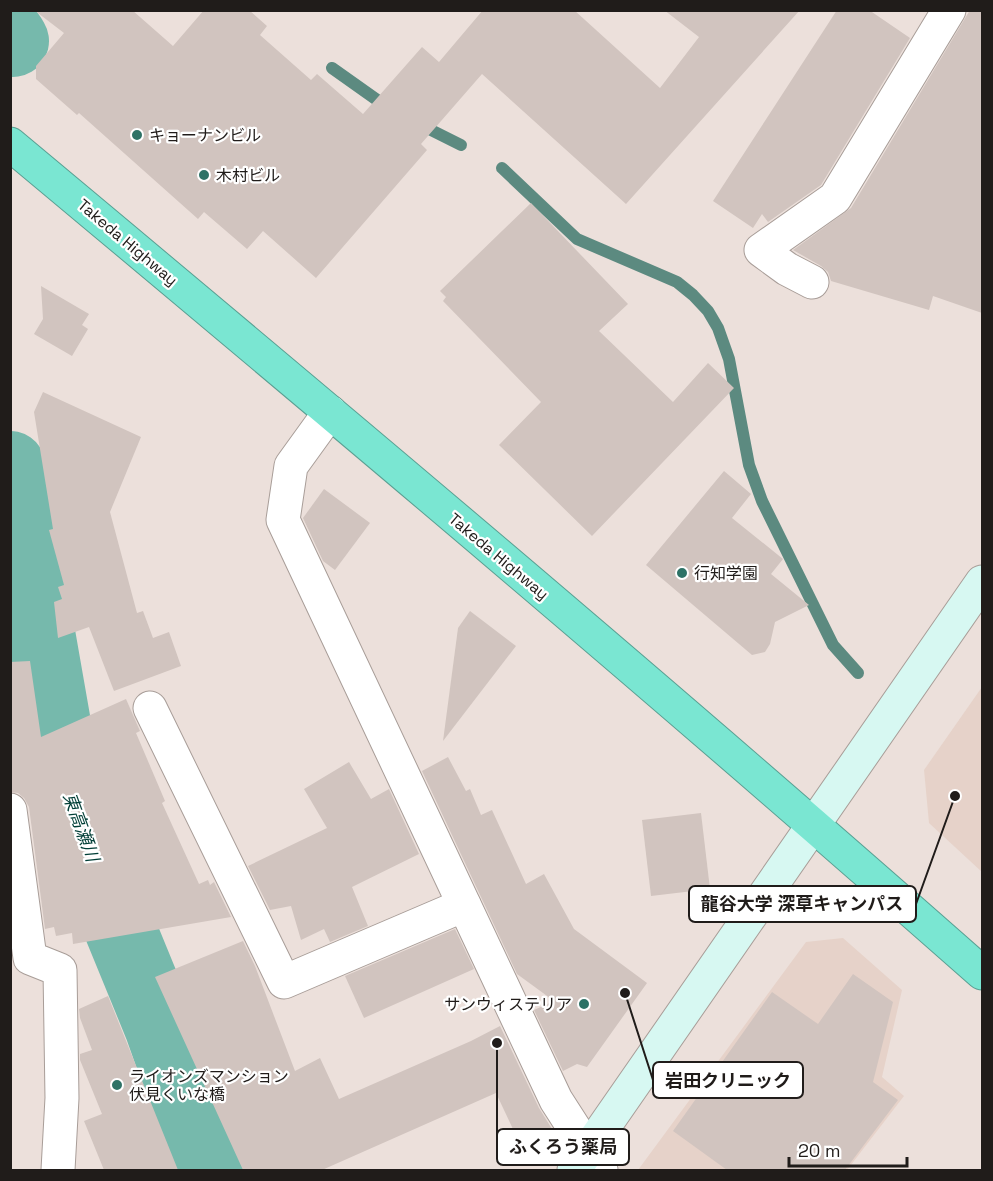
<svg xmlns="http://www.w3.org/2000/svg" width="993" height="1181" font-family="'Space Grotesk','Noto Sans JP',sans-serif">
<style>
.built{fill:#e6d2c9}
.lines{fill:none;stroke-linecap:round;stroke-linejoin:round}
.stream{stroke:#5c8a80;stroke-width:12}
.river{stroke:#76b9ac;stroke-width:72}
.building{fill:#d1c4bf}
.street-casing{stroke:#a89d98;stroke-width:35}
.secondary-casing{stroke:#a89d98;stroke-width:35}
.highway-casing{stroke:#5a9f92;stroke-width:35}
.street{stroke:#fff;stroke-width:33}
.secondary{stroke:#d7f8f2;stroke-width:33}
.highway{stroke:#7ae6d2;stroke-width:33}
.poi-dot{fill:#2d7266;stroke:#fff;stroke-width:2}
.labels{text-anchor:middle;stroke-width:4.5;stroke-linejoin:round;paint-order:stroke}
.poi-label{font-size:16px;fill:#201c1a;stroke:#fff;text-anchor:start}
.street-label{font-size:16px;fill:#201c1a;stroke:#fff}
.water-label{font-size:18px;font-style:italic;fill:#003e36;stroke:#fff}
.leader{fill:none;stroke:#201c1a;stroke-width:2}
.callout-dot{fill:#201c1a;stroke:#fff;stroke-width:2}
.callout{fill:#fff;stroke:#201c1a;stroke-width:2}
.callout-label{font-size:18px;text-anchor:middle;font-weight:bold;fill:#201c1a}
</style>
<rect width="100%" height="100%" fill="#ece0db"/>
<g class="built">
<path d="M982,687V872L929,823L924,770Z"/>
<path d="M843,938L902,990L882,1077L904,1096L847,1170H638L806,942Z"/>
</g>
<g class="lines">
<g class="stream">
<path d="M332,68L387,107"/>
<path d="M419,124L461,145"/>
<path d="M502,168L577,239L677,282L693,295L708,311L718,328L729,359L749,465L762,501L833,645L858,673"/>
</g>
<g class="river">
<path d="M10,36L13,41"/>
<path d="M10,467L69,804L160,1026L211,1170"/>
</g>
</g>
<g class="building">
<path d="M34,10H132L173,46L204,10H249L267,26L260,35L311,80L317,74L363,114L422,47L439,62L483,10H574L660,88L699,37L664,10H800L626,204L482,74L421,144L427,150L316,278L263,231L247,249L204,212L198,219L79,113L77,115L36,79V66L64,33Z"/>
<path d="M837,10H869L910,38L821,185L768,222L762,214L753,228L713,201Z"/>
<path d="M970,10H982V313L933,296L929,310L831,281L828,272L821,266L793,250L851,208Z"/>
<path d="M531,203L628,304L599,331L673,402L708,363L734,388L592,536L499,445L541,402L443,301L446,297L440,291Z"/>
<path d="M41,286L89,314L82,325L88,329L72,356L34,334L43,319Z"/>
<path d="M43,392L141,437L110,512L137,613L143,611L153,638L169,632L181,666L114,691L89,627L58,638L54,602L62,599L58,587L64,585L49,530L53,529L34,412Z"/>
<path d="M724,471L751,494L732,518L783,559L771,574L809,605L775,622L770,644L765,652L752,655L646,565Z"/>
<path d="M324,489L370,523L335,570L323,561L303,518Z"/>
<path d="M470,611L516,646L443,741L458,628Z"/>
<path d="M30,661L41,737L126,699L140,731L136,733L165,801L162,803L199,884L208,880L210,885L214,882L231,917L73,944L72,933L56,936L54,927L45,929L29,807L24,798L18,793L10,792V662Z"/>
<path d="M448,757L466,791L470,789L481,815L492,810L526,884L544,874L574,929L647,983L587,1067L577,1064L563,1071L534,1010L554,1001L517,974L422,771Z"/>
<path d="M349,762L371,799L389,789L419,854L352,887L368,926L330,942L324,929L301,940L291,906L270,910L248,866L327,828L304,789Z"/>
<path d="M701,813L710,889L651,896L642,820Z"/>
<path d="M455,929L474,969L364,1018L345,976Z"/>
<path d="M243,941L255,966L295,1071L320,1058L339,1099L471,1041L500,1026L539,1108L552,1129L520,1144L496,1093L322,1170H243L155,977Z"/>
<path d="M853,974L893,1002L873,1082L898,1100L845,1170H727L673,1131L772,992L818,1024Z"/>
<path d="M108,996L178,1170H104L84,1121L102,1114L80,1060V1054L92,1050L80,1018L79,1009Z"/>
</g>
<g class="lines">
<g class="street-casing">
<g id="street">
<path d="M812,282L787,269L761,250L835,198L949,10"/>
<path d="M330,412L291,466L283,520L556,1100L601,1170"/>
<path d="M150,708L284,982L464,905"/>
<path d="M10,810L30,958L60,970L62,1098L58,1170"/>
</g>
</g>
<g class="secondary-casing">
<path id="secondary" d="M574,1170L982,582"/>
</g>
<g class="highway-casing">
<path id="highway" d="M10,144C337,417 663,691 982,973"/>
</g>
<use href="#street" class="street"/>
<use href="#secondary" class="secondary"/>
<use href="#highway" class="highway"/>
</g>
<g class="poi-dot">
<circle cx="137" cy="135" r="6"/>
<circle cx="204" cy="175" r="6"/>
<circle cx="682" cy="573" r="6"/>
<circle cx="584" cy="1004" r="6"/>
<circle cx="117" cy="1085" r="6"/>
</g>
<g class="labels">
<g class="poi-label">
<text x="149" y="141">キョーナンビル</text>
<text x="216" y="181">木村ビル</text>
<text x="694" y="579">行知学園</text>
<text x="572" y="1010" text-anchor="end">サンウィステリア</text>
<text x="129" y="1082">ライオンズマンション<tspan x="129" dy="18">伏見くいな橋</tspan></text>
</g>
<g class="street-label">
<text transform="translate(128 242) rotate(40)" y="6">Takeda Highway</text>
<text transform="translate(499 556) rotate(40)" y="6">Takeda Highway</text>
</g>
<g class="water-label">
<text transform="translate(81 827) rotate(70)" y="6">東高瀬川</text>
</g>
</g>
<path class="leader" d="M955 796L916 904M625 993L653 1080M497 1043L497 1147"/>
<g class="callout-dot">
<circle cx="955" cy="796" r="6"/>
<circle cx="625" cy="993" r="6"/>
<circle cx="497" cy="1043" r="6"/>
</g>
<g class="callout">
<rect x="689" y="886" width="227" height="36" rx="6"/>
<rect x="653" y="1062" width="150" height="36" rx="6"/>
<rect x="497" y="1129" width="132" height="36" rx="6"/>
</g>
<g class="callout-label">
<text x="802" y="910">龍谷大学 深草キャンパス</text>
<text x="728" y="1087">岩田クリニック</text>
<text x="563" y="1153">ふくろう薬局</text>
</g>
<rect width="993" height="1181" fill="none" stroke="#201c1a" stroke-width="24"/>
<path d="M789 1157v9h118v-9" fill="none" stroke="#201c1a" stroke-width="3"/>
<text x="798" y="1157" font-size="18" fill="#201c1a" stroke="#ffffff" stroke-width="4.5" paint-order="stroke">20 m</text>
</svg>
